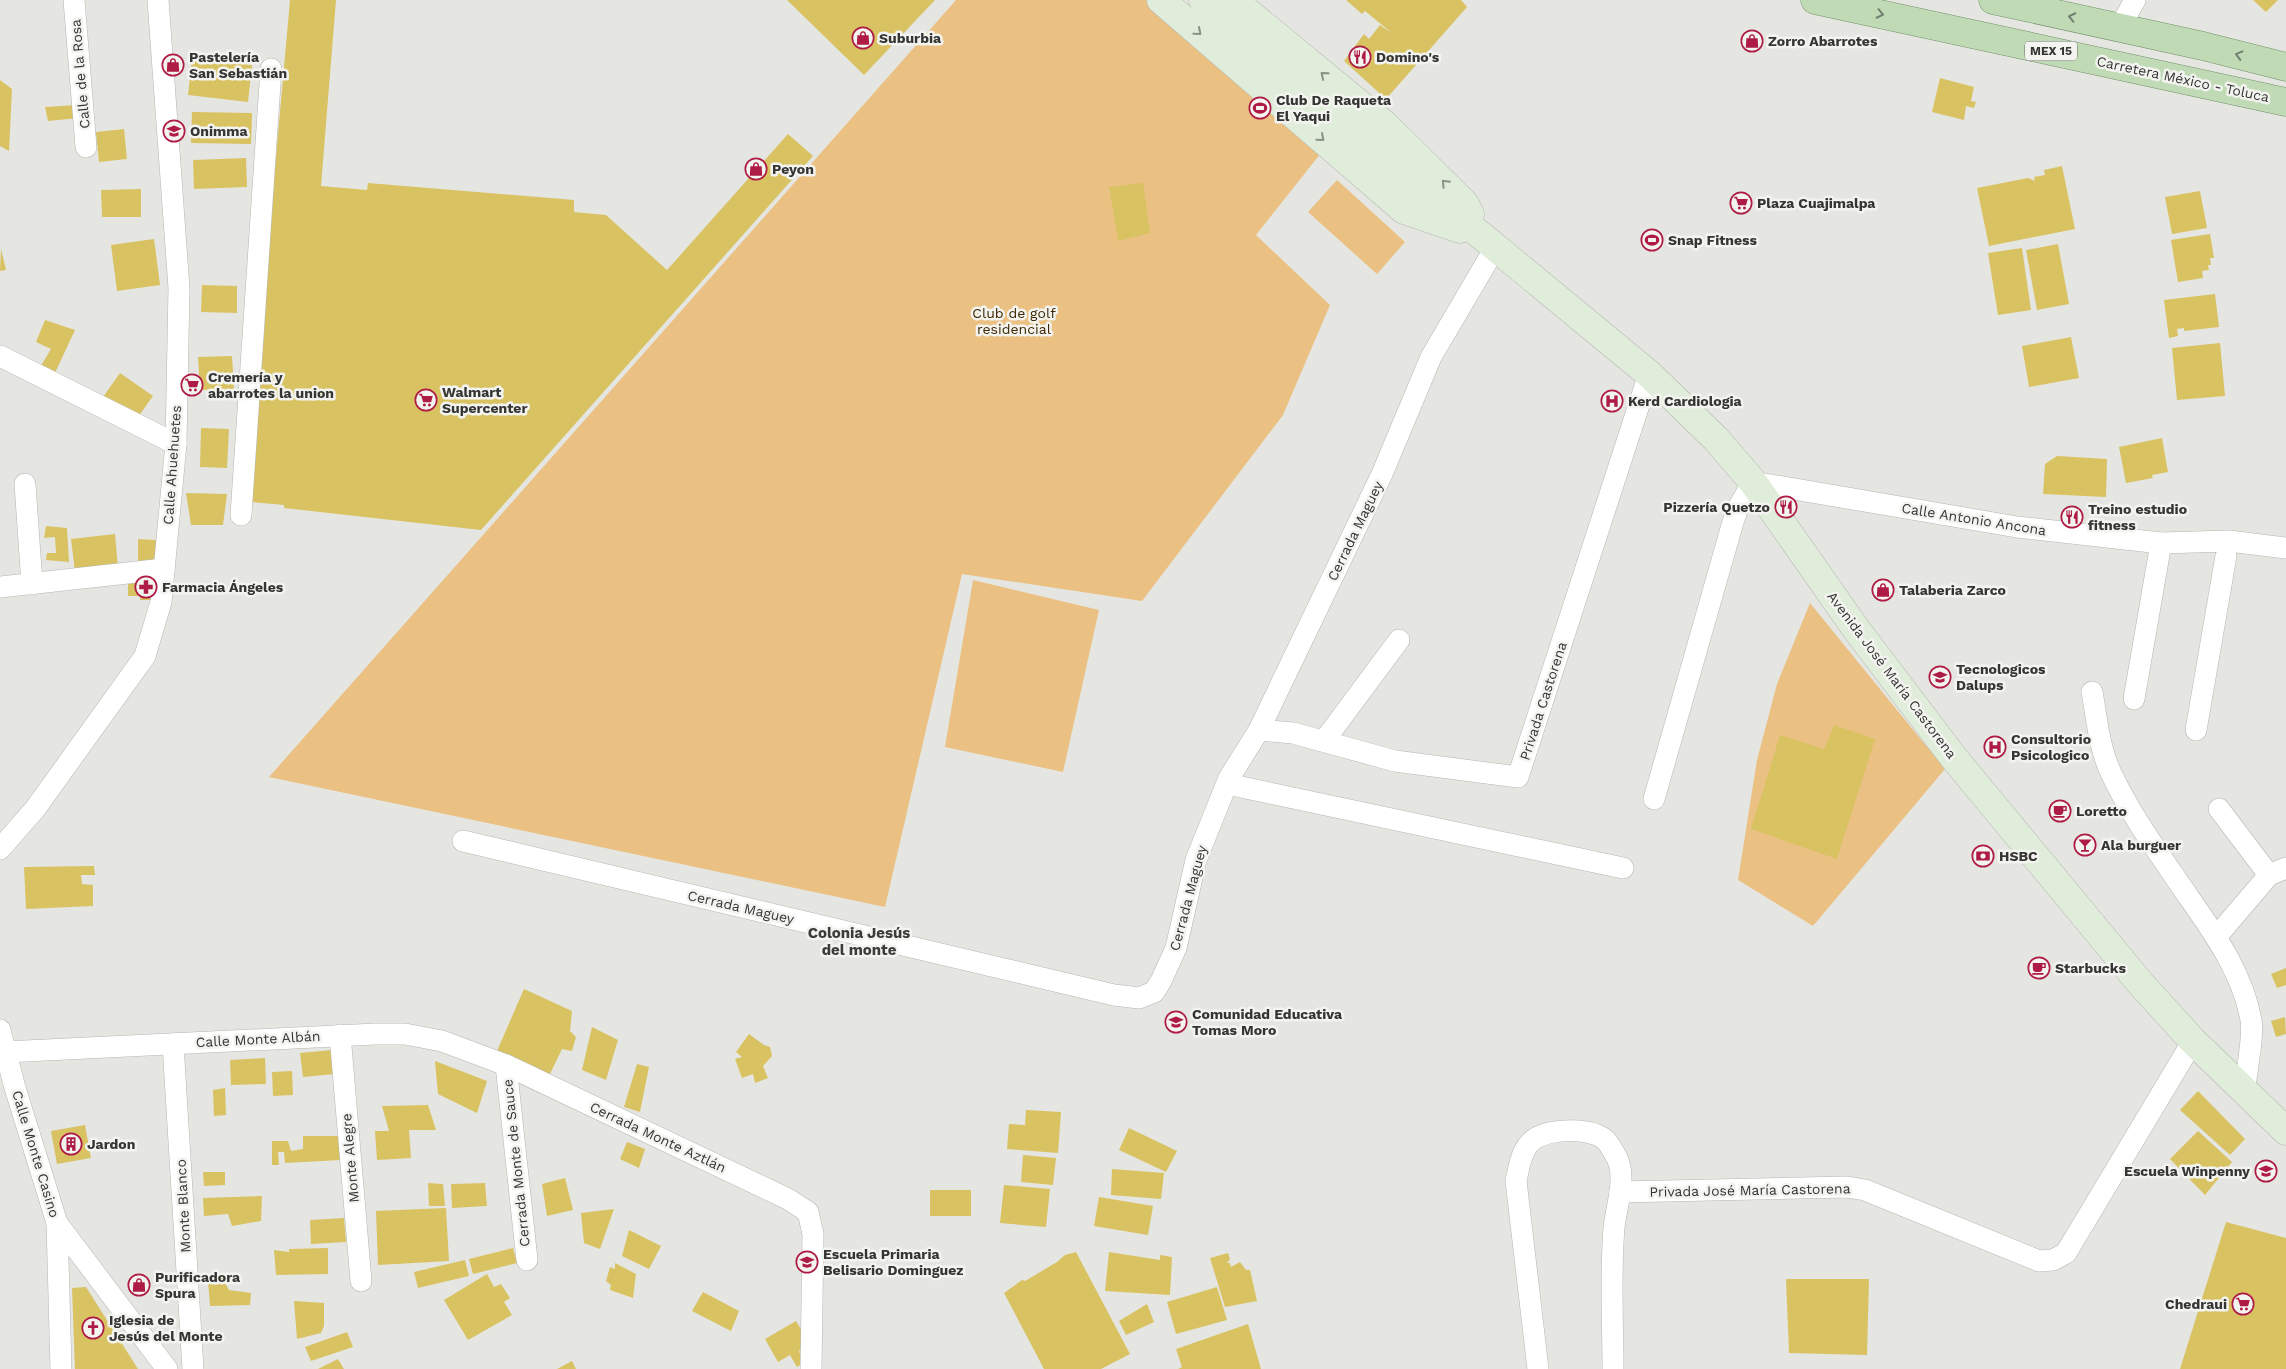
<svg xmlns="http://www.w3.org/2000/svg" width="2286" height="1369" font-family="'Work Sans',sans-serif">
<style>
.green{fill:#ebc083}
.building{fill:#d9c262}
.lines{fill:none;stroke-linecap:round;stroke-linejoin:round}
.street-casing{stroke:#b5b6b1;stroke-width:22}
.secondary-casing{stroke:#b5b6b1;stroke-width:29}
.primary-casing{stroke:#739168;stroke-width:29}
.street{stroke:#fff;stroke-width:21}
.secondary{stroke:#dfedda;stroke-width:28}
.primary{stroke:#bfdab5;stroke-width:28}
.oneway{stroke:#737f6e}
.oneway2{stroke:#8a9187}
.labels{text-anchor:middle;stroke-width:5;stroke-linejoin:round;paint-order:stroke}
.shield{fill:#f3f4ef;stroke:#6e6e6c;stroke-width:1}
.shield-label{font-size:12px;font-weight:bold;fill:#353534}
.poi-label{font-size:14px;font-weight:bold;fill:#353534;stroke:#f3f4ef;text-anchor:start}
.street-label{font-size:14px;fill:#353534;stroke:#f3f4ef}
.park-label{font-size:14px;fill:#3f2803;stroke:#f3f4ef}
.neighbourhood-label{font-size:15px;font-weight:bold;fill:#3c3d3a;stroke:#f3f4ef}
</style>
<rect width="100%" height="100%" fill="#e5e6e2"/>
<g class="green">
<path d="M956,0H1151L1325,148L1256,235L1330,305L1283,415L1142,601L962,574L885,907L269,777Z"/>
<path d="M1337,180L1405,242L1377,274L1308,212Z"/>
<path d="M973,580L1099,610L1063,772L945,747Z"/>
<path d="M1810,603L1945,769L1813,926L1738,880L1757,760L1777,684Z"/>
</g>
<g class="building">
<path d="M290,0H336L321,186L367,190L368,183L574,200V212L606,215L667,270L788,134L813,156L481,530L284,508V505L252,502L271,212Z"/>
<path d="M787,0H935L864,75Z"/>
<path d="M1346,0H1461L1467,7L1386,99L1344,61L1364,34L1369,39L1380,25L1393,34L1365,11L1362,14Z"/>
<path d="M2253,0H2278L2266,12Z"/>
<path d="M192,58L252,65L248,102L188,95Z"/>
<path d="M1940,78L1974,87L1971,101L1976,102L1974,108L1966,106L1964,120L1932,112Z"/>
<path d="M0,80L12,89L9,151L0,146Z"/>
<path d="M77,105L79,118L48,121L45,107Z"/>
<path d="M192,112L252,113L251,144L191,143Z"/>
<path d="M124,129L127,159L99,162L96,132Z"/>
<path d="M246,158L247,187L194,189L193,160Z"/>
<path d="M2062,166L2075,229L1989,246L1977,188L2028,178L2035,181L2034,177L2045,175L2044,170Z"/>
<path d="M1143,183L1150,233L1118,241L1109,187Z"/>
<path d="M141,189V217H102L101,190Z"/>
<path d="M2200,191L2207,228L2172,234L2165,197Z"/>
<path d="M2210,234L2214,258H2210L2211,265H2208L2209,270L2202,271L2203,278L2178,282L2171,240Z"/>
<path d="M154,239L160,285L117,291L111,245Z"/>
<path d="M2058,244L2069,304L2037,310L2026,250Z"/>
<path d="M2022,248L2031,310L1998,315L1988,253Z"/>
<path d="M1,249L6,270L0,271Z"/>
<path d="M202,285L237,286V313L201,312Z"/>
<path d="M2215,294L2219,327L2184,331V328L2177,329L2178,336L2169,338L2164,300Z"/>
<path d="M45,320L75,330L54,375L39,369L51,349L36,342Z"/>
<path d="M2071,337L2079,378L2029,387L2022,346Z"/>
<path d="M2220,343L2225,396L2177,400L2172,348Z"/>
<path d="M232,356L234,389L200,390L198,357Z"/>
<path d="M120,373L153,396L136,420L103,397Z"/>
<path d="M201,428L229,429L227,468L200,467Z"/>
<path d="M2162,438L2168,472L2152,475L2153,478L2126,483L2119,447Z"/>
<path d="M2057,456L2107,459L2106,497L2043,494L2045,464Z"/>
<path d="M186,493L227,494L223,525H191Z"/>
<path d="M46,526L67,528L69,562L46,560L47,553H56L55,537L44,538Z"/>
<path d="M115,534L118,568L75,572L71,539Z"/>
<path d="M138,539L156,540L155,564H138Z"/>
<path d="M128,577L150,578L151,600H140V596H128Z"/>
<path d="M1834,725L1875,739L1837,859L1751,829L1780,735L1824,749Z"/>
<path d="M94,866L95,875H81L82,884L93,885V906L26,909L24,867Z"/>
<path d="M2286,968V985L2277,988L2271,974Z"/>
<path d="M524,989L572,1011L570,1031L576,1037L572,1051L562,1049L550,1074L497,1051Z"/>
<path d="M2285,1017L2286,1034L2276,1037L2271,1021Z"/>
<path d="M592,1027L618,1040L606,1080L582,1070Z"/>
<path d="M749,1034L764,1045L770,1047L772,1056L763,1066L768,1078L755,1083L753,1074L742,1078L735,1059L742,1057L736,1052Z"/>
<path d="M332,1050L334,1074L303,1077L300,1053Z"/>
<path d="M265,1058L266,1084L231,1085L230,1060Z"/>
<path d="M435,1061L487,1081L477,1113L438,1094Z"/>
<path d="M637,1064L649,1067L640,1112L624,1107Z"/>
<path d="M292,1071L293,1095L273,1096L272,1072Z"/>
<path d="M225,1088L226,1115L214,1116L213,1090Z"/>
<path d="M2198,1091L2245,1139L2230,1155L2180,1110Z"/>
<path d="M428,1105L436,1130H409L411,1158L377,1160L375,1131H389L382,1106Z"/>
<path d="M1026,1110L1061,1112L1058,1153L1007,1149L1009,1124L1025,1125Z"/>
<path d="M85,1125L91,1158L57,1164L51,1131Z"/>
<path d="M1129,1128L1177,1151L1166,1172L1119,1150Z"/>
<path d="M2198,1131L2232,1162L2205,1195L2170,1159Z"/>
<path d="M303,1136H340L341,1160L285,1163L284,1152H278L279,1165H272V1141H288L291,1151L303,1149Z"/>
<path d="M627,1142L645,1149L639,1168L620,1159Z"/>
<path d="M1023,1155L1056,1158L1053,1185L1021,1182Z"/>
<path d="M1112,1169L1164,1173L1161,1199L1111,1195Z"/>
<path d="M203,1172H225V1185L204,1186Z"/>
<path d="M565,1178L573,1210L547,1216L542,1184Z"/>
<path d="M428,1183L443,1184L445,1206H429Z"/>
<path d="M485,1183L487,1206L452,1208L451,1184Z"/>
<path d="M1004,1185L1050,1189L1046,1227L1000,1223Z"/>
<rect x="930" y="1190" width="41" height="26"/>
<path d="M262,1196L261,1221L232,1226L228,1214L204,1216L203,1198Z"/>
<path d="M1099,1197L1153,1206L1148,1235L1094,1226Z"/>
<path d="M446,1208L449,1261L378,1265L376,1211Z"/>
<path d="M614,1209L600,1249L584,1243L581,1213Z"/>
<path d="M344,1218L346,1242L311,1244L310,1220Z"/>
<path d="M2226,1222L2286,1238V1369H2180Z"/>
<path d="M629,1230L661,1246L649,1269L622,1256Z"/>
<path d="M328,1248V1274L276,1275L274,1250L289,1252V1249Z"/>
<path d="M513,1248L517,1263L473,1274L469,1259Z"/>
<path d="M1076,1252L1130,1354L1101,1369H1044L1004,1293L1022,1280L1025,1281L1057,1262L1065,1255Z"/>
<path d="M1109,1252L1160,1260V1255L1172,1257L1170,1295L1105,1291Z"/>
<path d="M1228,1253L1230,1259L1227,1263H1230L1231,1267L1240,1262L1246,1270H1250L1257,1301L1225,1307L1210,1258Z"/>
<path d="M465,1260L469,1276L418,1288L414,1272Z"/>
<path d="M615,1263L636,1274L633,1298L610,1290L611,1285L606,1281L610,1267L615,1269Z"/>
<path d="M487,1274L494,1287L501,1284L510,1298L504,1302L512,1315L468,1340L444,1300Z"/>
<path d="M222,1278L229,1290L251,1293L250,1305L210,1306L208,1281Z"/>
<path d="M1786,1279H1869L1867,1355L1789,1353Z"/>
<path d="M86,1287L138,1369H75L72,1288Z"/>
<path d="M1217,1287L1227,1320L1176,1334L1167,1302Z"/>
<path d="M703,1292L739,1311L731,1331L692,1311Z"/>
<path d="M294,1301L324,1303V1326L321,1333L297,1339Z"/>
<path d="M1147,1304L1154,1322L1126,1335L1119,1321Z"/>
<path d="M796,1321L810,1344L799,1351L805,1362L797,1367L790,1355L778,1362L765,1339Z"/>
<path d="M1248,1324L1261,1369H1178L1182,1367L1176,1349Z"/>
<path d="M347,1332L353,1347L311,1361L305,1347Z"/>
<path d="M338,1359L344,1369H318Z"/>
<path d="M572,1361L576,1369H557Z"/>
</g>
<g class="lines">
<g class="street-casing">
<g id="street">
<path d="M74,0L86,147"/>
<path d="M2120,27L2135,0"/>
<path d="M0,356L176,444"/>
<path d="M25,484L32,584"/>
<path d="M241,515L271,69"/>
<path d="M0,587L164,569"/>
<path d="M2092,692C2097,719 2099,748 2111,773C2132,818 2163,859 2190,899C2216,936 2243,975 2251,1020C2254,1035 2246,1076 2244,1092"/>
<path d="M2134,699L2161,543"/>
<path d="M1259,730L1293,733L1395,761L1518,777L1649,374"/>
<path d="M2196,730L2226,556"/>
<path d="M1324,741L1399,640"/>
<path d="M1227,784L1623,868"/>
<path d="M1654,799L1733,522L1738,508L1753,482L2017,527L2161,543L2229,541L2286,548"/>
<path d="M2219,809L2269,875"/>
<path d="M463,841L1114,995L1139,998L1154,992L1161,981L1176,948L1196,860L1229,778L1259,730L1382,474L1431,357L1495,248"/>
<path d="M0,849L35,809L145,656L161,602L176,444L179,288L158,0"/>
<path d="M2217,936L2269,875L2286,868"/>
<path d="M0,1030L15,1088L57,1223L61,1369"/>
<path d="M340,1035L361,1281"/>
<path d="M173,1044L193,1369"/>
<path d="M5,1052L376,1034H405L442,1041L506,1065L788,1199L808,1212L813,1234L811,1369"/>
<path d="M506,1065L527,1260"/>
<path d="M1620,1192L1847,1187L1865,1190L2039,1261L2053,1260L2066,1253L2193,1041"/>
<path d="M57,1223L167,1369"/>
<path d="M1538,1369L1516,1181C1519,1166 1522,1146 1536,1138C1552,1128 1597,1127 1608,1143C1612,1149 1617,1157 1619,1163C1625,1183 1616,1208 1614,1228C1610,1274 1613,1322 1613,1369"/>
</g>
</g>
<g class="secondary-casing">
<g id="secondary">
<path d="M1161,0L1404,210L1460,229"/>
<path d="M1203,0L1415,184L1483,237L1649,374L1716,439L1753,482L1856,629L1954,758L2141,984L2193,1041L2286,1131"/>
<path d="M1233,0L1385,125L1464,203L1470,214"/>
</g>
</g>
<g class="primary-casing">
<g id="primary">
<path d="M1815,0L2286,102"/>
<path d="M1993,0L2203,46L2286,67"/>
</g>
</g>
<use href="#street" class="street"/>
<use href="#secondary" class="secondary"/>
<use href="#primary" class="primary"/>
</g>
<defs><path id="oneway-chevron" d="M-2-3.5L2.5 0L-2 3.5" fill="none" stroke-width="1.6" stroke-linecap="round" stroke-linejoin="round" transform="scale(1.25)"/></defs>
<g class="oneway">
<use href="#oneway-chevron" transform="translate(1880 14) rotate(12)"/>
<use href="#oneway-chevron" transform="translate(2072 17) rotate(-168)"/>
<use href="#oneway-chevron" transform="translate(2239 55) rotate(-165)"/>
</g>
<g class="oneway2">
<use href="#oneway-chevron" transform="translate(1198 32) rotate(41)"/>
<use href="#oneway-chevron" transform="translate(1324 75) rotate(-141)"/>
<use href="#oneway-chevron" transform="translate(1321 138) rotate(41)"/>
<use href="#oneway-chevron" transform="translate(1445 183) rotate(-134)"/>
</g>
<defs>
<g id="shop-ring" transform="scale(1.125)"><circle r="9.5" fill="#f3f4ef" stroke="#ae1b44" stroke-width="1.5"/><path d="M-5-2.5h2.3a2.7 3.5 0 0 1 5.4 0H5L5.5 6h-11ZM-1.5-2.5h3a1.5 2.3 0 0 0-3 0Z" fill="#ae1b44"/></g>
<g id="restaurant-ring" transform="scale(1.125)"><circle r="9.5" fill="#f3f4ef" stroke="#ae1b44" stroke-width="1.5"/><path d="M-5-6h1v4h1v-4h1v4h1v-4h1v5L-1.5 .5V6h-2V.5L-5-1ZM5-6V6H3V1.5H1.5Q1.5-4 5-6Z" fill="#ae1b44"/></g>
<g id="stadium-ring" transform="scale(1.125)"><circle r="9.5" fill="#f3f4ef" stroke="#ae1b44" stroke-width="1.5"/><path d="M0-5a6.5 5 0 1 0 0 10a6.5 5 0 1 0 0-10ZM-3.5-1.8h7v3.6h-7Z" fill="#ae1b44"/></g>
<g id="school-ring" transform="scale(1.125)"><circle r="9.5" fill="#f3f4ef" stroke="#ae1b44" stroke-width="1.5"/><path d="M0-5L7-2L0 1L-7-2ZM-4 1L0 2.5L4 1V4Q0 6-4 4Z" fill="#ae1b44"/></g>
<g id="supermarket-ring" transform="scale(1.125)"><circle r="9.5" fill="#f3f4ef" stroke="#ae1b44" stroke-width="1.5"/><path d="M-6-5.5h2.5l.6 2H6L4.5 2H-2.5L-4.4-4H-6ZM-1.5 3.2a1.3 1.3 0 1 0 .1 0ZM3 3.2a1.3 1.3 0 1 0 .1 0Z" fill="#ae1b44"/></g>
<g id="hospital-ring" transform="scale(1.125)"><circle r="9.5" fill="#f3f4ef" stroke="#ae1b44" stroke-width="1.5"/><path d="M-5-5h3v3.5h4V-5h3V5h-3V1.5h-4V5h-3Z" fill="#ae1b44"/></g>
<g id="pharmacy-ring" transform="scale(1.125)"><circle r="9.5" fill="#f3f4ef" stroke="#ae1b44" stroke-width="1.5"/><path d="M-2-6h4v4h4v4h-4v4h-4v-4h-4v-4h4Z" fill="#ae1b44"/></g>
<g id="university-ring" transform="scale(1.125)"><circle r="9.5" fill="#f3f4ef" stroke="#ae1b44" stroke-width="1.5"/><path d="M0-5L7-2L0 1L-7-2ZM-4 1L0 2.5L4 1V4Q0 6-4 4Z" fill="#ae1b44"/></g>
<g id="cafe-ring" transform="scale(1.125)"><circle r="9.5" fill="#f3f4ef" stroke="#ae1b44" stroke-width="1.5"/><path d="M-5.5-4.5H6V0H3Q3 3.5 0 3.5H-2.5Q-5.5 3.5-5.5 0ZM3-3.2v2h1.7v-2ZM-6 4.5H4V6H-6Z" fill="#ae1b44"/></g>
<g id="bar-ring" transform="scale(1.125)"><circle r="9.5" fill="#f3f4ef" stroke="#ae1b44" stroke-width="1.5"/><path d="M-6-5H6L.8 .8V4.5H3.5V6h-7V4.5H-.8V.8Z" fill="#ae1b44"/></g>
<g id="bank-ring" transform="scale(1.125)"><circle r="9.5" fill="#f3f4ef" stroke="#ae1b44" stroke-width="1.5"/><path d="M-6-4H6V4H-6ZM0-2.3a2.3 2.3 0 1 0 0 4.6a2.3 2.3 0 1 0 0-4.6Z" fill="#ae1b44"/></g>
<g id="building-ring" transform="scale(1.125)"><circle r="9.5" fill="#f3f4ef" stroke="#ae1b44" stroke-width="1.5"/><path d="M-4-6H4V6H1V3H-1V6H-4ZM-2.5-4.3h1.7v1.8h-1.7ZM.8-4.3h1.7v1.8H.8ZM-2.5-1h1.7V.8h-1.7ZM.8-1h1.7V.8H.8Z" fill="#ae1b44"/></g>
<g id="church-ring" transform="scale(1.125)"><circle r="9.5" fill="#f3f4ef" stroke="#ae1b44" stroke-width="1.5"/><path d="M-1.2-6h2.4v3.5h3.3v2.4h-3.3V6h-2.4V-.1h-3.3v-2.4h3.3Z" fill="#ae1b44"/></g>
</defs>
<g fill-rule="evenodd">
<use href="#shop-ring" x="863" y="38"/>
<use href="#shop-ring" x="1752" y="41"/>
<use href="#restaurant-ring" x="1360" y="57"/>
<use href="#shop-ring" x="173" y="65"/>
<use href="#stadium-ring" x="1260" y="108"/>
<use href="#school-ring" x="174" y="131"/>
<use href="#shop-ring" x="756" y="169"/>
<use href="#supermarket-ring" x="1741" y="203"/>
<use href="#stadium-ring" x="1652" y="240"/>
<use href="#supermarket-ring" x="192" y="385"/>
<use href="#supermarket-ring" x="426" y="400"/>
<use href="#hospital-ring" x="1612" y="401"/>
<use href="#restaurant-ring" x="1786" y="507"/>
<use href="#restaurant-ring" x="2072" y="517"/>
<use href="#pharmacy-ring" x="146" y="587"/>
<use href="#shop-ring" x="1883" y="590"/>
<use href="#university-ring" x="1940" y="677"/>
<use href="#hospital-ring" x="1995" y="747"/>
<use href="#cafe-ring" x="2060" y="811"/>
<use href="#bar-ring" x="2085" y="845"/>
<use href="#bank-ring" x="1983" y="856"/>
<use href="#cafe-ring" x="2039" y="968"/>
<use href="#school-ring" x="1176" y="1022"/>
<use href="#building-ring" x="71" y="1144"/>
<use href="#school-ring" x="2266" y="1171"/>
<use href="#school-ring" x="807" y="1262"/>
<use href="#shop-ring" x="139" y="1285"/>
<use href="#supermarket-ring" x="2243" y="1304"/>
<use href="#church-ring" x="93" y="1328"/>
</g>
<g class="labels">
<rect class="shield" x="2025" y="41.5" width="52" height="19" rx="4"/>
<g class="shield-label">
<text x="2051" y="55">MEX 15</text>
</g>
<g class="poi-label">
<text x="879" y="43">Suburbia</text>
<text x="1768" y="46">Zorro Abarrotes</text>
<text x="189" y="62">Pastelería<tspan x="189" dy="16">San Sebastián</tspan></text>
<text x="1376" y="62">Domino's</text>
<text x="1276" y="105">Club De Raqueta<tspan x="1276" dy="16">El Yaqui</tspan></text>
<text x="190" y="136">Onimma</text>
<text x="772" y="174">Peyon</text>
<text x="1757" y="208">Plaza Cuajimalpa</text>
<text x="1668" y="245">Snap Fitness</text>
<text x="208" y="382">Cremería y<tspan x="208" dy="16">abarrotes la union</tspan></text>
<text x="442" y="397">Walmart<tspan x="442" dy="16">Supercenter</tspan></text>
<text x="1628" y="406">Kerd Cardiologia</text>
<text x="1770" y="512" text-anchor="end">Pizzería Quetzo</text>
<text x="2088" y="514">Treino estudio<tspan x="2088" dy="16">fitness</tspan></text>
<text x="162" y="592">Farmacia Ángeles</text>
<text x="1899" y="595">Talaberia Zarco</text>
<text x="1956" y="674">Tecnologicos<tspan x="1956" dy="16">Dalups</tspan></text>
<text x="2011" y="744">Consultorio<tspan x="2011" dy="16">Psicologico</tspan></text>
<text x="2076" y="816">Loretto</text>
<text x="2101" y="850">Ala burguer</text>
<text x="1999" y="861">HSBC</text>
<text x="2055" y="973">Starbucks</text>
<text x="1192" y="1019">Comunidad Educativa<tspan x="1192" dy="16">Tomas Moro</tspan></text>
<text x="87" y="1149">Jardon</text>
<text x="2250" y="1176" text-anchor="end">Escuela Winpenny</text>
<text x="823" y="1259">Escuela Primaria<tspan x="823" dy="16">Belisario Dominguez</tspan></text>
<text x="155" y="1282">Purificadora<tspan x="155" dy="16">Spura</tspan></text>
<text x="2227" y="1309" text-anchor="end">Chedraui</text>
<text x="109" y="1325">Iglesia de<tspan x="109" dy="16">Jesús del Monte</tspan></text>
</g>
<g class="street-label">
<text transform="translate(80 74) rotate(-95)" y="5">Calle de la Rosa</text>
<text transform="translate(2183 79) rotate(12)" y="5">Carretera México - Toluca</text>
<text transform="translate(172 465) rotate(-86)" y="5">Calle Ahuehuetes</text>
<text transform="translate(1974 519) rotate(9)" y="5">Calle Antonio Ancona</text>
<text transform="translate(1355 531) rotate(-64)" y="5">Cerrada Maguey</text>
<text transform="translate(1892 675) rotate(53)" y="5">Avenida José María Castorena</text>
<text transform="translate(1543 701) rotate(-72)" y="5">Privada Castorena</text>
<text transform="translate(1188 898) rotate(-75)" y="5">Cerrada Maguey</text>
<text transform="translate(741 907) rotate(13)" y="5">Cerrada Maguey</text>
<text transform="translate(258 1039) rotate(-3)" y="5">Calle Monte Albán</text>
<text transform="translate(658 1137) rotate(25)" y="5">Cerrada Monte Aztlán</text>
<text transform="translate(36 1154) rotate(73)" y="5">Calle Monte Casino</text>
<text transform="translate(350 1158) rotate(-95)" y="5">Monte Alegre</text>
<text transform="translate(516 1163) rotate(-96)" y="5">Cerrada Monte de Sauce</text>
<text transform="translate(1750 1190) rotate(-1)" y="5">Privada José María Castorena</text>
<text transform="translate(183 1206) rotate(-93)" y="5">Monte Blanco</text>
</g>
<g class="park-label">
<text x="1014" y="318">Club de golf<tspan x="1014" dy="16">residencial</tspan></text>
</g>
<g class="neighbourhood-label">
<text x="859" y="938">Colonia Jesús<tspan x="859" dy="17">del monte</tspan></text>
</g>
</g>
</svg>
